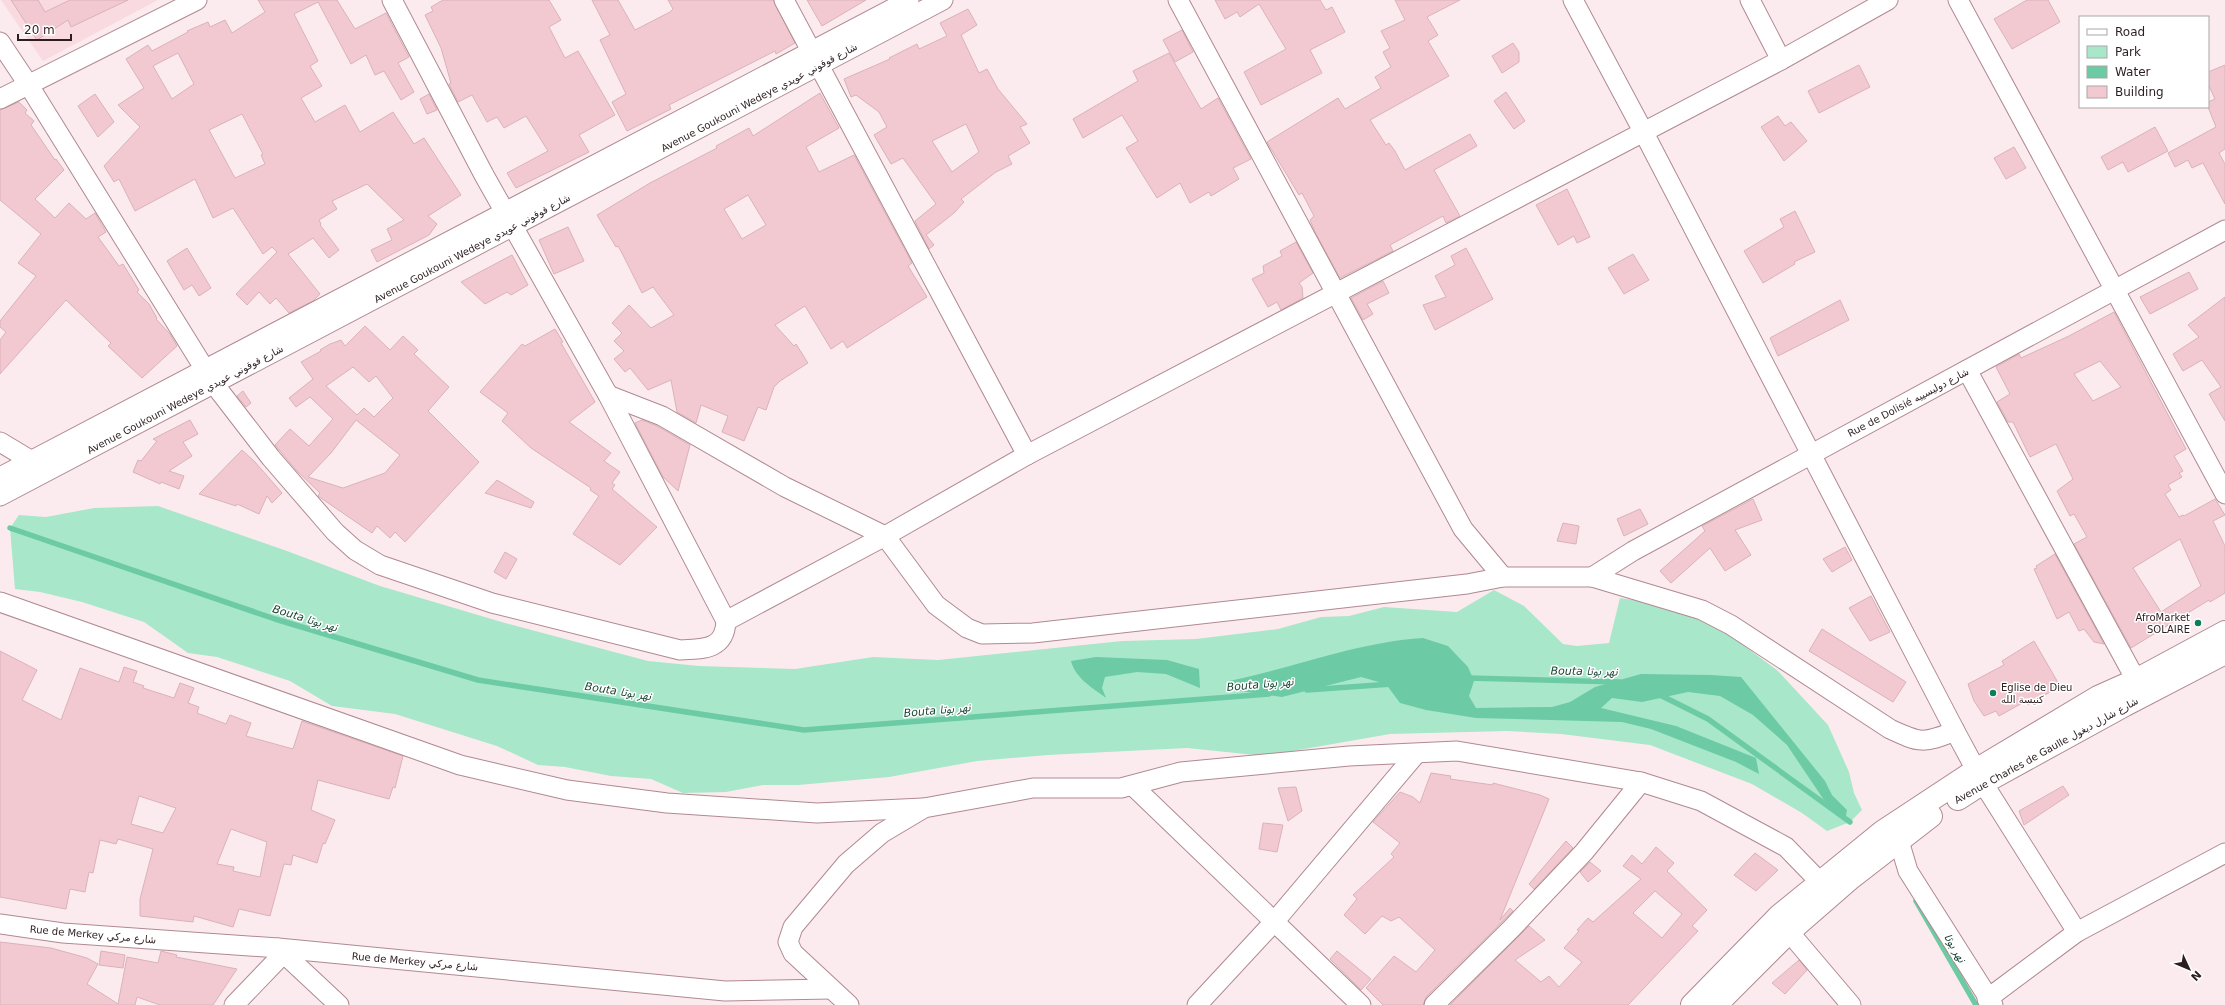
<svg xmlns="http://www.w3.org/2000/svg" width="2225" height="1005" font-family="'DejaVu Sans','Noto Sans Arabic',sans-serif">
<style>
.built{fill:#f9dae0}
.green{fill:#a8e7ca}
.water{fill:#6ccba4}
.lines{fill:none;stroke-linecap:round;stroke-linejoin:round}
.stream{stroke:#6ccba4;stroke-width:5.5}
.building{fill:#f3c9d1;stroke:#dab2b9;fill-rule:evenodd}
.minor-casing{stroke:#b08991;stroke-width:21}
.major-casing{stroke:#b08991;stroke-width:24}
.minor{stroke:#fff;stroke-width:19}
.major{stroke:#fff;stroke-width:22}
.poi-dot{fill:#0c7e5b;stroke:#fff;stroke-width:1.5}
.labels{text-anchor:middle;stroke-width:3;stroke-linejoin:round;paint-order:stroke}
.street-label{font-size:10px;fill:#2d1e21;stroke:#fff}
.poi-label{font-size:10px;fill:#2d1e21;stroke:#fff;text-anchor:end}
.water-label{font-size:11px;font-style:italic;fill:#1b4434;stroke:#fff}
</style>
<rect width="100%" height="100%" fill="#fcebee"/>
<path class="built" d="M1,0H158L43,61Z"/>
<path class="green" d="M158,506L287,551L380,586L505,623L648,661L699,666L795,669L873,657L938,660L1122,641L1196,639L1278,629L1321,617L1349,616L1384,607L1457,612L1494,590L1524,606L1563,644L1577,646L1609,643L1620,598L1639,601L1721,626L1746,647L1778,671L1828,725L1849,772L1854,793L1862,810L1850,822L1827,831L1802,813L1752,784L1650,745L1561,734L1507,731L1390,734L1265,756L1187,748L1048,755L977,761L889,777L798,785H763L726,792L683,793L651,779L611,776L565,767L538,765L497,746L395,714L332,706L290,681L217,657L188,653L144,622L82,602L40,592L15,589L10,528L19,515L46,517L94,508Z"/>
<g class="water">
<path d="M1423,638L1448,646L1468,667L1474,681L1469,696L1476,708L1552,707L1570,702L1595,687L1641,674L1711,675L1741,677L1825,781L1832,795L1847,810L1845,821L1826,803L1787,745L1753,715L1720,696L1688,692L1642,702L1612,698L1601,708L1676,726L1756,758L1759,774L1736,762L1651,729L1622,722L1476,718L1426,710L1400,703L1386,684L1361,677L1282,697L1226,689L1229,681C1294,668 1357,642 1423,638Z"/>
<path d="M1096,657L1167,660L1199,669L1200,688L1166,674L1137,672L1105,677L1102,688L1106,698C1093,688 1075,678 1071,661Z"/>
</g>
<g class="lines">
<g class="stream">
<path d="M10,528L275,619L478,680L804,730L1269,694"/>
<path d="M1467,678L1620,682"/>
<path d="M1307,690L1392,684"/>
<path d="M1658,694L1708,719L1850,822"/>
<path d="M1916,901L1976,1005"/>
</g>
</g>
<g class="building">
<path d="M11,0H38L45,12L70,0H128L71,27L68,20L37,40Z"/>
<path d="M258,0H337L355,29L386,13L409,57L398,63L414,92L401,100L384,71L375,75L366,55L351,64L318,2L294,14L318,61L310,66L322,86L301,98L315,122L345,105L360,132L393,112L414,144L424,138L461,195L428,216L437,224L429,235L377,262L371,250L392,240L387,229L404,220L367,184L332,201L337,209L319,220L321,224L320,225L339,250L329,258L313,238L288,254L320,294L313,301L289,313L276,298L270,304L259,292L247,305L236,294L277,252L272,247L263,254L233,208L213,218L195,179L135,211L119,179L114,182L104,166L140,127L118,105L144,88L126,59L148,45L152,51L188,32L187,31L208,22L210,27L225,20L232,33L265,12ZM178,53L194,84L172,99L153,66ZM242,114L263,154L261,155L265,164L235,178L209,130Z"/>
<path d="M443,0H549L561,20L549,27L565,58L578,51L615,115L579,135L589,152L516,188L507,173L548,151L526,116L504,128L497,117L487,122L472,95L458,102L449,84L451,83L441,48L425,15L433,11L431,7Z"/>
<path d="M592,0H618L635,30L670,12L673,9L668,0H773L795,43L776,54L775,51L669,105L671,109L627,131L612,102L626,94L600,40L610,35Z"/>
<path d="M807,0H866L822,26Z"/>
<path d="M1215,0H1320L1326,10L1332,7L1345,32L1310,50L1322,73L1261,105L1244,72L1286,49L1259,4L1240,17L1237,12L1225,19Z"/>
<path d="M1395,0H1460L1427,17L1438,35L1428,41L1449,76L1370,120L1386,145L1389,143L1395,151L1405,170L1470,134L1477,146L1434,170L1460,216L1446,223L1443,216L1390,245L1393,251L1340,278L1315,232L1310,220L1314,216L1302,193L1299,195L1267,142L1338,98L1345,109L1381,88L1375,77L1391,67L1383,52L1390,48L1381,31L1405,20Z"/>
<path d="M2027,0H2048L2060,22L2012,49L1994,19Z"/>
<path d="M968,9L977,25L961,35L979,73L987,69L998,89L1027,124L1020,127L1030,143L1008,156L1012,164L996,172L961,199L964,202L954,213L926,235L934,245L929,249L915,221L936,204L903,158L891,164L874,135L887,127L879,112L856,95L851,97L844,79L890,59L889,58L917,44L919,49L947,36L940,23ZM966,124L979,152L952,172L932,141Z"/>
<path d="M1182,30L1193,52L1175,62L1163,40Z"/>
<path d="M1513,43L1519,52V62L1502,73L1492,56Z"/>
<path d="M1169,53L1201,109L1218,98L1251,159L1233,168L1239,179L1211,196L1209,192L1190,203L1180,183L1157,198L1126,148L1138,141L1122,115L1083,138L1073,119L1138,81L1133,71Z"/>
<path d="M1859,65L1870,87L1819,113L1808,91Z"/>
<path d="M2225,65V149L2219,153L2225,164V204L2203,163L2192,168L2188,160L2175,167L2168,153L2216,127L2208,107V102L2215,99L2208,84V72Z"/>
<path d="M1506,92L1525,121L1514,129L1494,101Z"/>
<path d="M820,93L839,128L806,147L819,172L854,155L912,263L908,266L927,297L847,348L843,341L831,349L805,306L775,325L794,346L796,344L808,363L780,381L774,387L766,410L758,407L744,441L722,432L728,416L701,405L696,423L677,412L671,380L648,390L630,368L625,372L614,359L624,351L614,341L622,333L612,323L629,305L651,328L674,315L653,287L642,293L622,253L618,246L616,247L597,215L650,183L717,148L716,146L749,128L753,136ZM748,195L766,225L742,239L724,209Z"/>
<path d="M95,94L114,122L98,137L78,106Z"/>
<path d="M429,94L437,110L427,114L420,99Z"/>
<path d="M19,102L27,110L25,113L34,121L31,125L55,160L56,159L64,170L35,199L55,218L69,203L86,219L95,213L106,232L98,237L119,266L123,264L139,290L137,292L149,304L157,318L156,319L170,334L177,346L142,378L108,346L111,343L66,300L0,374V340L6,332L0,327V321L36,276L18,263L41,234L0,200V110Z"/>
<path d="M1778,116L1785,126L1791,122L1807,141L1784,161L1761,127Z"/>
<path d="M2155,127L2168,151L2128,172L2123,162L2108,170L2101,157Z"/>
<path d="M2014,147L2026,168L2006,179L1994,158Z"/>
<path d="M1567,189L1590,237L1577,243L1574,236L1558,245L1536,205Z"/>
<path d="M1795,211L1815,252L1794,262L1795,264L1763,283L1744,251L1784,227L1780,219Z"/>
<path d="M568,227L584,261L554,274L539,240Z"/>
<path d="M1296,242L1313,273L1299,283L1302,287L1303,298L1281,310L1277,302L1268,307L1252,279L1264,273L1263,266L1282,256L1280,251Z"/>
<path d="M187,248L211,288L199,296L192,285L184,290L167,261Z"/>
<path d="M1466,248L1493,299L1435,330L1423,305L1446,297L1435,276L1455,265L1451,256Z"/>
<path d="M1633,254L1649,280L1624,294L1608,268Z"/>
<path d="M512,255L528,285L511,295L507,292L485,304L461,282Z"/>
<path d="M2189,272L2198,289L2150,314L2140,297Z"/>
<path d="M1383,281L1389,293L1367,304L1373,314L1363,320L1351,298Z"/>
<path d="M2225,297V421L2209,394L2221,387L2202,360L2183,371L2173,354L2199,337L2188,325Z"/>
<path d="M1840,300L1849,320L1778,356L1770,338Z"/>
<path d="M2114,312L2186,449L2174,456L2183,471L2179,473L2182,477L2168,485L2171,490L2165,494L2179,517L2183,515L2184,516L2215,499L2225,515L2213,521L2225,546V593L2210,602L2209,600L2131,648L2074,544L2087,537L2074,514L2070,516L2057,491L2073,479L2056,444L2030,457L2013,422H2008L1997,402L2010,394L1996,367L2019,354L2021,358L2069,336ZM2100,361L2121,387L2093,401L2074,374ZM2180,539L2201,586L2161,612L2133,568Z"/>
<path d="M365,326L390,350L403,336L418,350L414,354L449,387L428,411L479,462L405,542L395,532L390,538L377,526L372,533L318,496L320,493L297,471L275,445L290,429L309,446L333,419L310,397L296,407L289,398L313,379L301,362L321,351L320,350L330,344L341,340L345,346ZM353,367L369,382L376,376L393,398L374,417L364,408L357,415L326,386ZM356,420L400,455L385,473L343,488L308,477L331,453Z"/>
<path d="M555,329L563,342L561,343L595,402L569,422L611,453L604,461L620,472L612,483L615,485L612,489L657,527L620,565L573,534L599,496L590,490L591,488L531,448L502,421L508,413L480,392L522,344L525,346Z"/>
<path d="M243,391L251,403L246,407L237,396Z"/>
<path d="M190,420L198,434L183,442L192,456L169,471L184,476L179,489L161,482L160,484L133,472L138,460L141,461L157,441L153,439Z"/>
<path d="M642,420L657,426L690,445L678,491L663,477L635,423Z"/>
<path d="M242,450L255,462L282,493L272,503L267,496L259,514L237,504L236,506L199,494Z"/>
<path d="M497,480L534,502L531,508L485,493Z"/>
<path d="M1753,499L1762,520L1735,530L1751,555L1725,571L1710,548L1671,583L1660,571L1705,531L1702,526Z"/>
<path d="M1640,509L1648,524L1624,536L1617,519Z"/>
<path d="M1563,523L1579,526L1576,544L1557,541Z"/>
<path d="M1845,547L1852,560L1832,572L1823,559Z"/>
<path d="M505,552L517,559L506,579L494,572Z"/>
<path d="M2055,554L2104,644L2094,642L2084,629L2079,631L2069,612L2057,619L2034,569L2037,568L2036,566Z"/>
<path d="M1871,596L1890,632L1870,641L1849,608Z"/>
<path d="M1822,629L1906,682L1893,702L1809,651Z"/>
<path d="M2034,641L2060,686L2028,705L2026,701L1999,716L1996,711L1984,716L1974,701L1968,684L2004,665L2002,661Z"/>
<path d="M0,651L37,670L22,700L61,720L80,668L119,682L124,667L137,671L133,682L144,686L143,688L174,698L180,683L194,688L188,703L199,707L197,713L226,724L230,715L251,723L246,736L293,749L302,721L403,756L395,788L393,787L389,799L318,780L311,810L335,820L325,844L323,843L317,863L293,855L291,865L284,864L270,916L239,909L233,927L194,916L193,922L140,916V899L153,849L118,839L116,844L100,840L93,873L89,872L85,892L70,889L66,909L0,897ZM139,796L176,808L163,833L131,824ZM231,829L267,842L260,877L233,871L234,867L217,864Z"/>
<path d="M1431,773L1451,776L1450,779L1493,785V783L1540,795L1549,799L1500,920L1510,908L1513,911L1426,997L1423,1005H1383L1366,988L1394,956L1416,972L1435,950L1399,917L1391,921L1382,916L1365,934L1344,915L1357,899L1353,895L1394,857L1391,854L1400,843L1373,822L1400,792L1413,797L1420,803Z"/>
<path d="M2063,786L2069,795L2024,825L2019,811Z"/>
<path d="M1296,787L1302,811L1288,821L1278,788Z"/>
<path d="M1263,823L1283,825L1277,852L1259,849Z"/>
<path d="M1566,841L1573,848L1534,889L1529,884Z"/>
<path d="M1656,847L1674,863L1667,871L1707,910L1692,926L1698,931L1628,1005H1450L1529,926L1545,940L1515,960L1541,982L1549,976L1559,987L1582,962L1564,948L1579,931L1577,930L1588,918L1593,922L1641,879L1623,866L1632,855L1642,864ZM1655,891L1682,914L1662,938L1633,913Z"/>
<path d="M1755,853L1778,870L1756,891L1734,875Z"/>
<path d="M1590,862L1601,871L1588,882L1580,872Z"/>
<path d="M0,942L51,948L87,958L98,964L87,984L118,1004L127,957L158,963L161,951L177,955L176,957L237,969L213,1005H160L137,997L135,1005H0Z"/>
<path d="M101,951L125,955L123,968L99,965Z"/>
<path d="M1337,951L1371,979L1361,990L1330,959Z"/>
<path d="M1799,960L1807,970L1785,994L1772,983Z"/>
</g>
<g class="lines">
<g class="minor-casing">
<g id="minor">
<path d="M392,0L484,175L608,395L726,621"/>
<path d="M784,0L1027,455"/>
<path d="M1178,0L1463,529L1503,577"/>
<path d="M1573,0L1643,131L1955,731L1983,783L2077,932L2225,853"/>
<path d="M1750,0L1781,60"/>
<path d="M1958,0L2225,494"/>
<path d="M0,42L28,84L214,384L271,458L335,532L355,550L380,565L492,603L680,650C703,649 725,650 726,621L885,536L1027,455L1781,60L1888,0"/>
<path d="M0,99L197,0"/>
<path d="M1967,370L2136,680"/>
<path d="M608,395L662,416L785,487L885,536L936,605L967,628L982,634L1033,633L1467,584L1503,577H1592L1702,610L1731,625L1890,729C1920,743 1923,744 1955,731"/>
<path d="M0,442L40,466"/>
<path d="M0,477L909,0"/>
<path d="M0,496L943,0"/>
<path d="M1592,577L1633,551L2225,230"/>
<path d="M0,602L460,765L567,790L667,803L817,813L923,808"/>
<path d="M1133,786L1361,1005"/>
<path d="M1899,841L1908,871L1993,1005"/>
<path d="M0,924L63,933L278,948L725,991L831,989"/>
<path d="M1789,932L1851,1005"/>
<path d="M278,948L339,1005"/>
<path d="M1987,999L2077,932"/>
<path d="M234,1005L283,954"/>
<path d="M849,1005L793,953L788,942L793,927L846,864L882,833L924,808L1033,788H1121L1181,772L1349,756L1457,751L1641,782L1701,801L1786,847L1820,882"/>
<path d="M1197,1005L1274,922L1416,754"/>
<path d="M1434,1005L1511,929L1584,852L1641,782"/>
</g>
</g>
<g class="major-casing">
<g id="major">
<path d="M1958,799L1983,783L2125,705L2225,653"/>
<path d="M1692,1005L1780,915L1882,832L1976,770L2098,697L2136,680L2225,632"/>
<path d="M1716,1005L1789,932L1851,878L1931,816"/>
</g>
</g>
<use href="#minor" class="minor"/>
<use href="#major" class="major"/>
</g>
<g class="poi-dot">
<circle cx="2198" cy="623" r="4"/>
<circle cx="1993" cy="693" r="4"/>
</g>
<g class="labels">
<g class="street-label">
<text transform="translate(759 97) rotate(-28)" y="4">Avenue Goukouni Wedeye شارع قوقوني عويدي</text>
<text transform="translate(472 248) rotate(-28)" y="4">Avenue Goukouni Wedeye شارع قوقوني عويدي</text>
<text transform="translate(185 399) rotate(-28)" y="4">Avenue Goukouni Wedeye شارع قوقوني عويدي</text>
<text transform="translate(1908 402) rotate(-28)" y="4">Rue de Dolisié شارع دوليسييه</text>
<text transform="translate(2046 750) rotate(-29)" y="4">Avenue Charles de Gaulle شارع شارل ديغول</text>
<text transform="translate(93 934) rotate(5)" y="4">Rue de Merkey شارع مركي</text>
<text transform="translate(415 961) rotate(5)" y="4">Rue de Merkey شارع مركي</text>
</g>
<g class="poi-label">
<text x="2190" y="621">AfroMarket<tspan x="2190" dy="12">SOLAIRE</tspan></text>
<text x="2001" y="691" text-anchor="start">Eglise de Dieu<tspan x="2001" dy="12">كنيسة الله</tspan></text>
</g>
<g class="water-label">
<text transform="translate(305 618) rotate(17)" y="4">Bouta نهر بوتا</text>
<text transform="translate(1584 671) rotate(1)" y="4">Bouta نهر بوتا</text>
<text transform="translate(1260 684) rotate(-5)" y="4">Bouta نهر بوتا</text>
<text transform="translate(618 691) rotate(9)" y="4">Bouta نهر بوتا</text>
<text transform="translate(937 710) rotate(-5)" y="4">Bouta نهر بوتا</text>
<text transform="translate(1955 948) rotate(60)" y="4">نهر بوتا</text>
</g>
</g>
<rect x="2079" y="16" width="130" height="92" fill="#ffffff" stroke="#aba5a6"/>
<rect x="2087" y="29" width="20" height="6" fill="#ffffff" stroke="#aba5a6"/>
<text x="2115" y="36" font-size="12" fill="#2d1e21">Road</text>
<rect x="2087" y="46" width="20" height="12" fill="#a8e7ca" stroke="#aba5a6"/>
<text x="2115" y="56" font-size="12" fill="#2d1e21">Park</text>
<rect x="2087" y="66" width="20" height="12" fill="#6ccba4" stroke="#aba5a6"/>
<text x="2115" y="76" font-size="12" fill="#2d1e21">Water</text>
<rect x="2087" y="86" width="20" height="12" fill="#f3c9d1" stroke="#aba5a6"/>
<text x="2115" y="96" font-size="12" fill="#2d1e21">Building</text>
<g transform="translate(2189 969) rotate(134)" stroke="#ffffff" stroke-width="3" paint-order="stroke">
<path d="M0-3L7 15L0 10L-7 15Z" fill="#2d1e21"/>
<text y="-6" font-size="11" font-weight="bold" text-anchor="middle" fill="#2d1e21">N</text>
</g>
<path d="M18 34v6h53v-6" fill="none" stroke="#2d1e21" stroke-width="2"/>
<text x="24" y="34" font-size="12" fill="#2d1e21" stroke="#ffffff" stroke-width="3" paint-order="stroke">20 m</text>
</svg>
